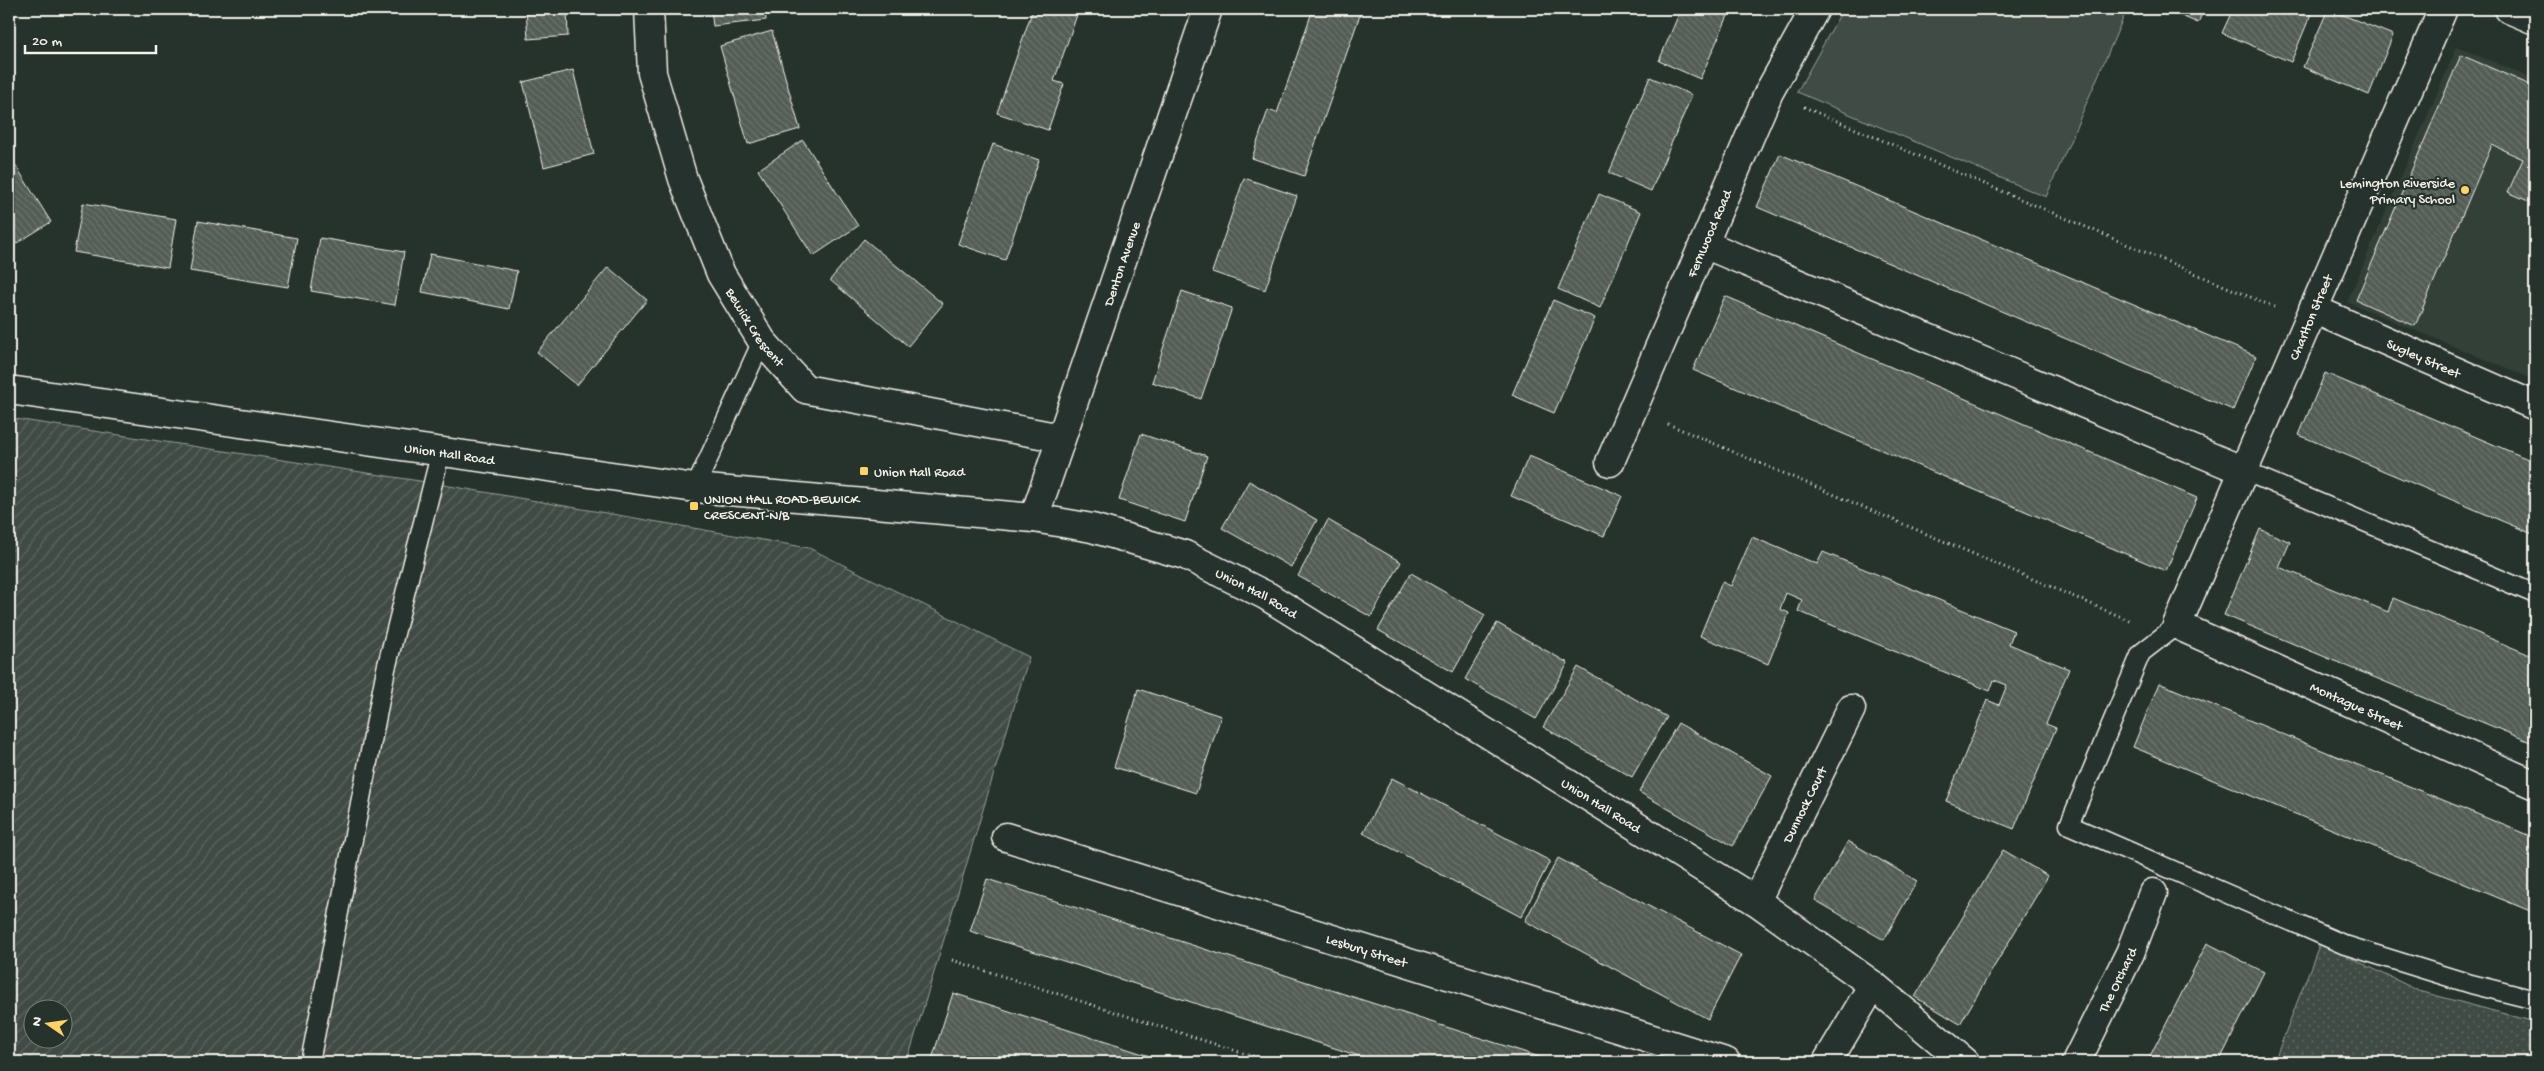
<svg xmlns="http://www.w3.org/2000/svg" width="2544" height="1071" font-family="'Gochi Hand',sans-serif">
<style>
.built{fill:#333f39}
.grass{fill:#414b45;stroke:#9a9e96}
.park{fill:url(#park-dots);stroke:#9a9e96}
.garden{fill:url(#garden-furrows);stroke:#9a9e96;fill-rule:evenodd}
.building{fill:url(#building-back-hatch);stroke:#f4f1e8}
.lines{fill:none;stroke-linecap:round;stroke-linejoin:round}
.lane-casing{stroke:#f4f1e8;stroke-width:21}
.street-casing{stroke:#f4f1e8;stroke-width:31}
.secondary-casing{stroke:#f4f1e8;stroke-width:31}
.path{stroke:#f4f1e8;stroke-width:3;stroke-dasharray:1 4;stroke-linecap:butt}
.lane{stroke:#26332d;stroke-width:18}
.street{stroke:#26332d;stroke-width:28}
.secondary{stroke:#26332d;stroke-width:28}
.poi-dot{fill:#ffd166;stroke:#26332d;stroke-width:2}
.labels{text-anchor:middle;stroke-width:4.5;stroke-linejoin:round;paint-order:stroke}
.poi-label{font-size:14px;fill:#f4f1e8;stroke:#26332d;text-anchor:start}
.street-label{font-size:14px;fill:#f4f1e8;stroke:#26332d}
</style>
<defs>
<pattern id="park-dots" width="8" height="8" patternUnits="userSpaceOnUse" patternTransform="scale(1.25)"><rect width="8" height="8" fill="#414b45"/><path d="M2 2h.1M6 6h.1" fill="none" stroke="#5d6560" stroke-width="1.8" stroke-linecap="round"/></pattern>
<pattern id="garden-furrows" width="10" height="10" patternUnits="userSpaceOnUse" patternTransform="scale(1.25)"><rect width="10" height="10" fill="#414b45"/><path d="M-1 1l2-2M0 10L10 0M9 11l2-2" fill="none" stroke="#5d6560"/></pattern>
<pattern id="building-back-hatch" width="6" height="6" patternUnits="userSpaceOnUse" patternTransform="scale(1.25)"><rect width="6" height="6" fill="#525c55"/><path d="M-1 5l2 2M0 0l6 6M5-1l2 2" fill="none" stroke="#6c746d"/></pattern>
</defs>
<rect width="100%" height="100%" fill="#26332d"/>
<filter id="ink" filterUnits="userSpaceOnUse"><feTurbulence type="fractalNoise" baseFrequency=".02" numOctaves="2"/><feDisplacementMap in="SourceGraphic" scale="10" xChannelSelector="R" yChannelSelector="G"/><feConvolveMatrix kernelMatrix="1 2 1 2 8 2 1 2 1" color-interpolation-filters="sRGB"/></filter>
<g filter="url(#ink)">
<path class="built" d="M2457,47L2535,79V380L2347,302Z"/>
<path class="grass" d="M1843,9H2127L2046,197L1797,92Z"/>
<path class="park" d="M2320,943L2419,991L2535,1022V1062H2274Z"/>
<path class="garden" d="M9,418L426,482L809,548L1029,657L907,1062H9ZM32,1008H62V1038H32Z"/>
<g class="building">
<path d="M526,9H567L568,36L528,39Z"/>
<path d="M711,9H765L766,20L713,26Z"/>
<path d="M1033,9H1079L1054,81L1064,84L1048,130L997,113Z"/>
<path d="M1313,9H1362L1304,176L1252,158L1268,110L1277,113Z"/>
<path d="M1681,9H1731L1700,79L1659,61Z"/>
<path d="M2165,9H2204L2198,23Z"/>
<path d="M2233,9H2313L2291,62L2222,33Z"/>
<path d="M2328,9L2393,35L2369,95L2303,67Z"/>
<path d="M772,31L800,129L748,144L720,46Z"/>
<path d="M2461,55L2535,87V204L2508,192L2523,159L2492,145L2415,326L2356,300Z"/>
<path d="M573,70L594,154L544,167L523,82Z"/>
<path d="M1650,77L1692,95L1651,191L1609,173Z"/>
<path d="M803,140L858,226L813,256L758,170Z"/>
<path d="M993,144L1039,160L1005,260L958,244Z"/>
<path d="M1780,154L2256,356L2233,410L1757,207Z"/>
<path d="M9,155L51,222L9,248Z"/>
<path d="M1244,178L1297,196L1265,290L1212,272Z"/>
<path d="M1599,194L1641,212L1600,308L1558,289Z"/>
<path d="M83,203L176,219L168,268L74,252Z"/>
<path d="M198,221L297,238L288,287L190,271Z"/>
<path d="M320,238L404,252L395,305L311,291Z"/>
<path d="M864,239L943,304L908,346L830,280Z"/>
<path d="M430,254L517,271L509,309L422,292Z"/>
<path d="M608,267L647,300L577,385L537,352Z"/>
<path d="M1182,291L1232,308L1201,399L1152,382Z"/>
<path d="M1725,296L2197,498L2166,571L1693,370Z"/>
<path d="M1553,300L1595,318L1554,413L1512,395Z"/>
<path d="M2325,373L2535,462V535L2299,435Z"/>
<path d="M1141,434L1207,456L1185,522L1119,500Z"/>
<path d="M1529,456L1622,496L1604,536L1511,496Z"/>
<path d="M1249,481L1317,520L1291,567L1222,528Z"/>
<path d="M1328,520L1401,562L1371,617L1298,576Z"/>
<path d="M2260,529L2290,542L2279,567L2388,612L2393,598L2535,657V744L2224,615Z"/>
<path d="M1752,537L1817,564L1823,552L2014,631L2009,644L2069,669L2046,724L2056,728L2014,829L1946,801L1987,700L1999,705L2007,685L1994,680L1990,691L1798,611L1802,600L1786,593L1780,609L1789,613L1768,664L1700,636L1722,582L1731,586Z"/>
<path d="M1411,573L1485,615L1453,672L1378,630Z"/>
<path d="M1497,623L1568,663L1536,719L1465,679Z"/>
<path d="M1578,667L1667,717L1632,777L1543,727Z"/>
<path d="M2159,683L2535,838V913L2133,747Z"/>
<path d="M1138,689L1221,716L1196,793L1114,767Z"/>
<path d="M1678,723L1772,776L1733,846L1639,792Z"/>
<path d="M1392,778L1550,861L1521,917L1363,833Z"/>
<path d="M1848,841L1917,881L1884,940L1815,900Z"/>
<path d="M2003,850L2048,876L1960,1024L1915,997Z"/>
<path d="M1558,858L1741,955L1708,1019L1525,921Z"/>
<path d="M987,879L1555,1062H1378L970,931Z"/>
<path d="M2207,943L2264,972L2219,1062H2147Z"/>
<path d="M953,993L1168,1062H931Z"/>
</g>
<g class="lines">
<g class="lane-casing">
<g id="lane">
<path d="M2244,471L2535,594"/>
<path d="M695,488L762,341"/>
<path d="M2177,625L2141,653L2069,825L2345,945L2471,984L2535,1000"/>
<path d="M310,1062L386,669L441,451"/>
</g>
</g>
<g class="street-casing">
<g id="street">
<path id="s1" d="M649,9L652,73L683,179L721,274L762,341L805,389L1061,438"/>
<path id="s2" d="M2443,9L2177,625L2535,785"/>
<path d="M2509,9L2535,20"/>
<path d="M1704,244L2244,471"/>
<path id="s3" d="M2313,309L2535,406"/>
<path id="s4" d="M1610,462L1769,92L1815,9"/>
<path id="s5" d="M1034,518L1208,9"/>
<path id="s6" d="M1006,837L1726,1062"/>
<path id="s7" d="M1756,901L1851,709"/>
<path d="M1827,1062L1873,985"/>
<path id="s8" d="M2076,1062L2130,953L2153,893"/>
</g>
</g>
<g class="secondary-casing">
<g id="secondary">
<path id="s9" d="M9,390L695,488L1034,518L1092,528L1185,555L1267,596L1756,901L1873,985L1965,1062"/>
</g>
</g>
<g class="path">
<path d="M1804,107L2274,307"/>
<path d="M1668,424L2131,621"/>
<path d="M952,960L1271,1062"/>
</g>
<use href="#lane" class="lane"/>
<use href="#street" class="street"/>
<use href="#secondary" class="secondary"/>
</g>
</g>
<g class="poi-dot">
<circle cx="2465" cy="190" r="5"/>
<rect x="859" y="466" width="10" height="10" rx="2.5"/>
<rect x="689" y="501" width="10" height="10" rx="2.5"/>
</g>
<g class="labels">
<g class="poi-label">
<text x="2455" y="187" text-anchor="end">Lemington Riverside<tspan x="2455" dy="16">Primary School</tspan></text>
<text x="874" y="476">Union Hall Road</text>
<text x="704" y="503">UNION HALL ROAD-BEWICK<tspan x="704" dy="16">CRESCENT-N/B</tspan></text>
</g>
<g class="street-label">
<text dy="5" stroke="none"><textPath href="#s4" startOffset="249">Fernwood Road</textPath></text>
<text dy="5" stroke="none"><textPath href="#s5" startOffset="269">Denton Avenue</textPath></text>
<text transform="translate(2310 317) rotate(-67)" y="5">Charlton Street</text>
<text dy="5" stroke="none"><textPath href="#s1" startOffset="340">Bewick Crescent</textPath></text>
<text dy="5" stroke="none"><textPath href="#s3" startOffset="121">Sugley Street</textPath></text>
<text dy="5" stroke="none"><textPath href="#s9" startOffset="445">Union Hall Road</textPath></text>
<text dy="5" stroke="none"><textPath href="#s9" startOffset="1270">Union Hall Road</textPath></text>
<text dy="5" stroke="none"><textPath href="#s2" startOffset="868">Montague Street</textPath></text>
<text dy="5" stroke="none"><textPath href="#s9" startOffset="1675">Union Hall Road</textPath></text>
<text dy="5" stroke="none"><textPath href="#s7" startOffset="108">Dunnock Court</textPath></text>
<text dy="5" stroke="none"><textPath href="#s6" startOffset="378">Lesbury Street</textPath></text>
<text dy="5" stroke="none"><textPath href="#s8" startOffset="92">The Orchard</textPath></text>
</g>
</g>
<rect width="2544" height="1071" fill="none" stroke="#26332d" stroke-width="30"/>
<rect x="15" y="15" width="2514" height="1041" fill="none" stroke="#f4f1e8" stroke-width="2" filter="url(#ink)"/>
<g transform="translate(48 1024) rotate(283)"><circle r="24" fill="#26332d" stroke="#787f78"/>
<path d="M0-4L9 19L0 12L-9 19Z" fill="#ffd166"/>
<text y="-8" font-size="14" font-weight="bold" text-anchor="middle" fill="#f4f1e8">N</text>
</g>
<path d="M25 45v8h131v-8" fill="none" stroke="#f4f1e8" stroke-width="2.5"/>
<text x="32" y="45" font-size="15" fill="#f4f1e8" stroke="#26332d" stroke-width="4" paint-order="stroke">20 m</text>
</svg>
